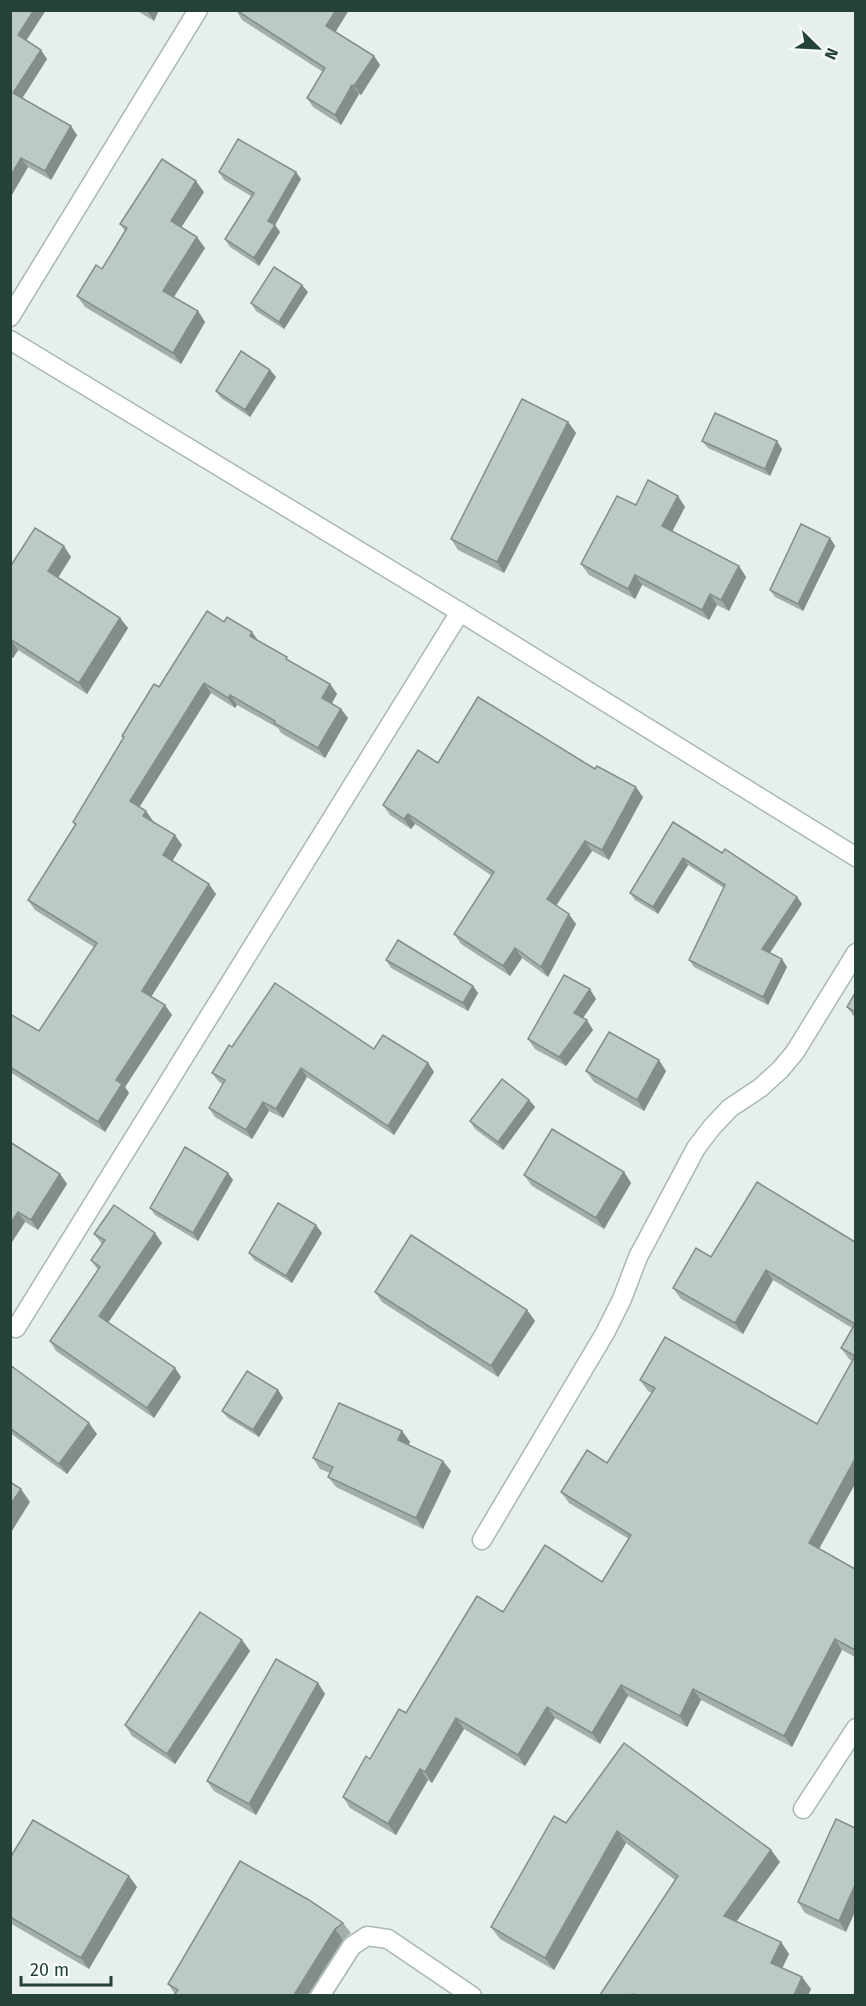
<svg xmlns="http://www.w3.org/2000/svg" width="866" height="2006" font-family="'Fira Sans',sans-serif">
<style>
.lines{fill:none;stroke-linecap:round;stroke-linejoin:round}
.minor-casing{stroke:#a8b8b2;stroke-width:21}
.minor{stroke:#fff;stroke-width:18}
.wall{fill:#a1aea9}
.shaded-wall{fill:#838d89}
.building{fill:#bbcac4;stroke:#838d89;stroke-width:1.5}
</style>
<rect width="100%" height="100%" fill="#e6efeb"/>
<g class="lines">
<g class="minor-casing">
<g id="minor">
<path d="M10,317L198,10"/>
<path d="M10,340L460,612L856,857"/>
<path d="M16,1328L460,612"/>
<path d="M482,1540L605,1333L622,1299L638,1257L696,1148L712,1127L730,1108L760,1088L780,1070L795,1052L856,953"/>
<path d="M803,1809L856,1728"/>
<path d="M320,1996L352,1946L367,1936L388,1939L472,1996"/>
</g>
</g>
<use href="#minor" class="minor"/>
</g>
<g class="wall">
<path d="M10,10H46L26,40L47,59L22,98L77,135L51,180L28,167L10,198Z"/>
<path d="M136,10H159L154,21Z"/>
<path d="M236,10H349L335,32L374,56L380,65L361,95L359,94L341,125L313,107L307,98L323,72L242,20Z"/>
<path d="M219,172L301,179L275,225L280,232L259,266L230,247L225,239L251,196L224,180Z"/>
<path d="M204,192L181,227L205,248L174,297L198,311L205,322L181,364L85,307L77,296L102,269L125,231L120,224Z"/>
<path d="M308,292L284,329L256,311L251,303Z"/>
<path d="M270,370L276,377L250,417L221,398L216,391Z"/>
<path d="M568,422L576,433L504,573L458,550L451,539Z"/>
<path d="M702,441L782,449L770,476L708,448Z"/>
<path d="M636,505L685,507L672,532L739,566L746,577L729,611L717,605L709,620L642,585L635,599L589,575L581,564Z"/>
<path d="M830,538L835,546L803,611L775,597L770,590Z"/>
<path d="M71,557L58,578L120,618L128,628L87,694L18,650L13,658L10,656V567Z"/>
<path d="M224,622L252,632L258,641L291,662L330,684L337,694L332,703L341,709L348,718L325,758L281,733L278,728L237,705L235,708L211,693L139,807L146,811L153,821L182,845L172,861L216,894L151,997L172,1015L125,1087L129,1093L105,1132L10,1072V1014L39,1031L94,947L35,910L28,900L75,825L73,822L124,739L122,736L159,687Z"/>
<path d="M438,763L595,769L643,797L609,860L592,851L556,905L576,924L548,977L522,958L510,976L461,944L454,934L492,876L415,824L411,829L390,815L383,805Z"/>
<path d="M673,822L722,853L797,897L802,904L770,953L787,967L768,1005L694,967L689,960L724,888L688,865L658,914L635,900L630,893Z"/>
<path d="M386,960L473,986L478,993L468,1011L391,968Z"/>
<path d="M855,993V1018L847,1007Z"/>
<path d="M596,999L583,1018L593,1030L566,1066L535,1049L528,1039Z"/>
<path d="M232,1047L374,1049L428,1063L434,1072L394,1135L307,1077L283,1118L269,1111L252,1139L215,1117L209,1108L223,1084L219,1082L212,1073Z"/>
<path d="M586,1071H666L644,1111L594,1082Z"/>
<path d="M529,1100L535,1107L503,1150L475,1129L470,1121Z"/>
<path d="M10,1142L60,1174L67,1184L38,1230L25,1222L10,1245Z"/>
<path d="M624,1172L631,1183L604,1229L532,1186L524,1175Z"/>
<path d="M233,1180L198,1241L155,1215L150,1208Z"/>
<path d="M322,1233L292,1283L254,1260L249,1253Z"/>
<path d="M94,1234L162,1243L108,1322L175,1368L181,1377L154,1418L56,1351L50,1341L98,1270L91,1260L102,1244Z"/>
<path d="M855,1242V1484L819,1549L855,1569V1657L842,1650L792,1747L701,1700L687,1727L628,1696L600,1744L555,1718L525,1766L464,1729L432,1783L428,1780L396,1835L350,1808L343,1797L370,1759L406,1713L503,1612L602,1582L629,1539L569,1503L561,1492L607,1463L652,1393L648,1391L640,1380L817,1424L852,1361L849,1359L841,1348L852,1328L773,1280L743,1334L681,1299L673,1288L711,1257Z"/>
<path d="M375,1292L527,1310L535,1321L498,1377L382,1302Z"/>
<path d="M10,1365L97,1434L67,1474L10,1433Z"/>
<path d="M278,1390L283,1398L259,1437L228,1418L222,1411Z"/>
<path d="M402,1431L410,1442L408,1444L451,1471L423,1529L336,1487L328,1477L330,1473L320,1469L313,1458Z"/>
<path d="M242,1640L250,1651L175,1764L132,1736L125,1725Z"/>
<path d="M318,1683L325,1694L256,1815L214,1791L207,1781Z"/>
<path d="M566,1823L771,1850L780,1862L737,1921L781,1942L789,1954L782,1968L811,1989L808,1995H600L675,1880L626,1843L554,1970L500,1939L491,1927Z"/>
<path d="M855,1828L846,1932L805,1913L798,1902Z"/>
<path d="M10,1858L137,1887L89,1969L10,1923Z"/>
<path d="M343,1923L351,1933L343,1940L175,1994L168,1984Z"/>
</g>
<g class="shaded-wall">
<path d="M34,10H46L24,44L18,35Z"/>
<path d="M148,10H159L154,21L148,12Z"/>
<path d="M336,10H349L333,36L326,26Z"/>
<path d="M41,50L47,59L20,102L13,93Z"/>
<path d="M374,56L380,65L361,95L354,86Z"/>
<path d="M352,85L359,94L341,125L335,115Z"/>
<path d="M71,126L77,135L51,180L45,171Z"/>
<path d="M21,158L28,167L10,198V177Z"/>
<path d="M296,172L301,179L275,225L280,232L259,266L254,258L268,221Z"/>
<path d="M196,181L204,192L179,231L171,221Z"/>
<path d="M197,237L205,248L171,301L163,291Z"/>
<path d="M302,285L308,292L284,329L279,322Z"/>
<path d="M198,311L205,322L181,364L173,353Z"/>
<path d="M270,370L276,377L250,417L245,410Z"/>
<path d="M568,422L576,433L504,573L497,562Z"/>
<path d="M777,441L782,449L770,476L765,469Z"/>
<path d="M678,496L685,507L669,537L662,526Z"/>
<path d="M830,538L835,546L803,611L798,604Z"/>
<path d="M64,546L71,557L55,582L48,571Z"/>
<path d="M739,566L746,577L729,611L721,600Z"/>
<path d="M635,575L642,585L635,599L628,589Z"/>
<path d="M710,594L717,605L709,620L702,610Z"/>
<path d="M120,618L128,628L87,694L79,683Z"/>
<path d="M252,632L259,642L250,636Z"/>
<path d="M10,639L18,650L13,658L10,654Z"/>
<path d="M204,683L211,693L137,811L130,801Z"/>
<path d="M330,684L337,694L329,708L322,698Z"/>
<path d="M230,695L237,705L235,708L228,698Z"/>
<path d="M341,709L348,718L325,758L318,748Z"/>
<path d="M636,787L643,797L609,860L602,850Z"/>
<path d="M146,811L153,821L150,825L143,816Z"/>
<path d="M408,814L415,824L411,829L404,819Z"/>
<path d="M175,835L182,845L170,865L163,855Z"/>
<path d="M585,841L592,851L554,909L547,899Z"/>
<path d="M683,858L688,865L658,914L653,907Z"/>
<path d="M209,884L216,894L149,1000L142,991Z"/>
<path d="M797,897L802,904L767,957L762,949Z"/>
<path d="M569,914L576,924L548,977L541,967Z"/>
<path d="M515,948L522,958L510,976L503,966Z"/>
<path d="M782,959L787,967L768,1005L763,997Z"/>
<path d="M473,986L478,993L468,1011L463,1003Z"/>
<path d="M590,989L596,999L580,1022L574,1013Z"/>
<path d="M165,1005L172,1015L125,1087L129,1093L105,1132L98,1122L116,1080Z"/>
<path d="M587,1020L593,1030L566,1066L559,1057Z"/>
<path d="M659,1060L666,1071L644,1111L637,1100Z"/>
<path d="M428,1063L434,1072L394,1135L388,1126Z"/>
<path d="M301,1068L307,1077L283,1118L276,1109Z"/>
<path d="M529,1100L535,1107L503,1150L498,1142Z"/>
<path d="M263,1102L269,1111L252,1139L246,1130Z"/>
<path d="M624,1172L631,1183L604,1229L596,1218Z"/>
<path d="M228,1173L233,1180L198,1241L193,1233Z"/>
<path d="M60,1174L67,1184L38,1230L31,1220Z"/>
<path d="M18,1212L25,1222L10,1245V1224Z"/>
<path d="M316,1225L322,1233L292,1283L286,1276Z"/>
<path d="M155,1233L162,1243L106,1326L99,1316Z"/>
<path d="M766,1270L773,1280L743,1334L735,1323Z"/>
<path d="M527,1310L535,1321L498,1377L491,1366Z"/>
<path d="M175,1368L181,1377L154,1418L147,1408Z"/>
<path d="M278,1390L283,1398L259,1437L253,1430Z"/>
<path d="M89,1423L97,1434L67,1474L59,1464Z"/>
<path d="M402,1431L410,1442L406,1450L398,1440Z"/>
<path d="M855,1459V1484L816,1554L809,1543Z"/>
<path d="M443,1461L451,1471L423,1529L416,1518Z"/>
<path d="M21,1489L30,1502L10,1534V1505Z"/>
<path d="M835,1639L842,1650L792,1747L784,1736Z"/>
<path d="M242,1640L250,1651L175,1764L167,1754Z"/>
<path d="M318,1683L325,1694L256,1815L249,1804Z"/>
<path d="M621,1685L628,1696L600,1744L592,1733Z"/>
<path d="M693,1689L701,1700L687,1727L680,1716Z"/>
<path d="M547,1707L555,1718L525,1766L518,1755Z"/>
<path d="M456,1718L464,1729L432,1783L425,1772Z"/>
<path d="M420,1769L428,1780L396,1835L388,1824Z"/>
<path d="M617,1831L626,1843L554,1970L545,1958Z"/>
<path d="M771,1850L780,1862L732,1927L724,1916Z"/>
<path d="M129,1876L137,1887L89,1969L81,1958Z"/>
<path d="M855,1885V1912L846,1932L839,1921Z"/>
<path d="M335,1929L343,1940L308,1995H294Z"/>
<path d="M781,1942L789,1954L779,1975L771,1963Z"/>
<path d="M802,1977L811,1989L808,1995H794Z"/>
</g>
<g class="building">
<path d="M10,10H34L18,35L41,50L13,93L71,126L45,171L21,158L10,177Z"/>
<path d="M236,10H336L326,26L374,56L354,86L352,85L335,115L307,98L325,68Z"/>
<path d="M238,139L296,172L268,221L275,225L254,258L225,239L254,193L219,172Z"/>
<path d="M162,159L196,181L171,221L197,237L163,291L198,311L173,353L77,296L96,265L102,269L127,228L120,224Z"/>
<path d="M274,267L302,285L279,322L251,303Z"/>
<path d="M241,351L270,370L245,410L216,391Z"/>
<path d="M522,399L568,422L497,562L451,539Z"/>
<path d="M715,413L777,441L765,469L702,441Z"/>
<path d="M648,480L678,496L662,526L739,566L721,600L710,594L702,610L635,575L628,589L581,564L617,496L636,505Z"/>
<path d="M801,524L830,538L798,604L770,590Z"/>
<path d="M35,528L64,546L48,571L120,618L79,683L10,639V567Z"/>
<path d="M207,611L224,622L227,617L252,632L250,636L287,657L286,659L330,684L322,698L341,709L318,748L274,723L275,721L230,695L228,698L204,683L130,801L146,811L143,816L175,835L163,855L209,884L142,991L165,1005L116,1080L122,1084L98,1122L10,1067V1014L39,1031L97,943L28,900L76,824L73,822L124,737L122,736L154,684L159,687Z"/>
<path d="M478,697L595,769L597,766L636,787L602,850L585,841L547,899L569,914L541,967L515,948L503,966L454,934L494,872L408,814L404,819L383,805L418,750L438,763Z"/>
<path d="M673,822L722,853L725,849L797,897L762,949L782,959L763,997L689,960L725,885L683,858L653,907L630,893Z"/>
<path d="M398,940L473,986L463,1003L386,960Z"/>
<path d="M564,975L590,989L574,1013L587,1020L559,1057L528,1039Z"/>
<path d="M275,983L374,1049L383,1035L428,1063L388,1126L301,1068L276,1109L263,1102L246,1130L209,1108L225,1080L212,1073L229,1045L232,1047Z"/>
<path d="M855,993V1012L847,1007Z"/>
<path d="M609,1032L659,1060L637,1100L586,1071Z"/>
<path d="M502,1079L529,1100L498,1142L470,1121Z"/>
<path d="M552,1129L624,1172L596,1218L524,1175Z"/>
<path d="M10,1142L60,1174L31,1220L18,1212L10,1224Z"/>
<path d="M185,1147L228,1173L193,1233L150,1208Z"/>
<path d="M757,1182L855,1242V1459L809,1543L855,1569V1650L835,1639L784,1736L693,1689L680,1716L621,1685L592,1733L547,1707L518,1755L456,1718L425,1772L420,1769L388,1824L343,1797L366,1756L370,1759L399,1709L406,1713L477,1596L503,1612L545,1545L602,1582L631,1535L561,1492L587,1450L607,1463L655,1388L640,1380L665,1337L817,1424L855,1356L841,1348L855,1324L766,1270L735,1323L673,1288L696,1248L711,1257Z"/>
<path d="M278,1203L316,1225L286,1276L249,1253Z"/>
<path d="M114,1205L155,1233L99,1316L175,1368L147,1408L50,1341L100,1267L91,1260L105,1240L94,1234Z"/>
<path d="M411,1235L527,1310L491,1366L375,1292Z"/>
<path d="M10,1365L89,1423L59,1464L10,1428Z"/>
<path d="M247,1371L278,1390L253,1430L222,1411Z"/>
<path d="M339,1403L402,1431L398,1440L443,1461L416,1518L328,1477L333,1467L313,1458Z"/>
<path d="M10,1482L21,1489L10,1505Z"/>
<path d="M200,1612L242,1640L167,1754L125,1725Z"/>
<path d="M276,1659L318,1683L249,1804L207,1781Z"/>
<path d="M624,1743L771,1850L724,1916L781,1942L771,1963L802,1977L794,1995H638L632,1994L631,1995H600L678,1876L617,1831L545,1958L491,1927L554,1816L566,1823Z"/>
<path d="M836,1819L855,1828V1885L839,1921L798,1902Z"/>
<path d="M33,1820L129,1876L81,1958L10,1917V1858Z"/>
<path d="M240,1861L309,1900L343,1923L335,1929L294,1995H174L178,1990L168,1984Z"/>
</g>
<rect width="866" height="2006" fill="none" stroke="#24423a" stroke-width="24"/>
<g transform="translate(818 48) rotate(114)" stroke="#f7fbf9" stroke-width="4.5" paint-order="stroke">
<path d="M0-4.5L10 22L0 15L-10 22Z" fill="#24423a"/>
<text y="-9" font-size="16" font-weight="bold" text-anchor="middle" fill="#24423a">N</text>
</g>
<path d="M21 1976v9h90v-9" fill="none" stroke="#24423a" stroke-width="3"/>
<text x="30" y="1976" font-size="18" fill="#24423a" stroke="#f7fbf9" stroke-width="4.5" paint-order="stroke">20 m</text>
</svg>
